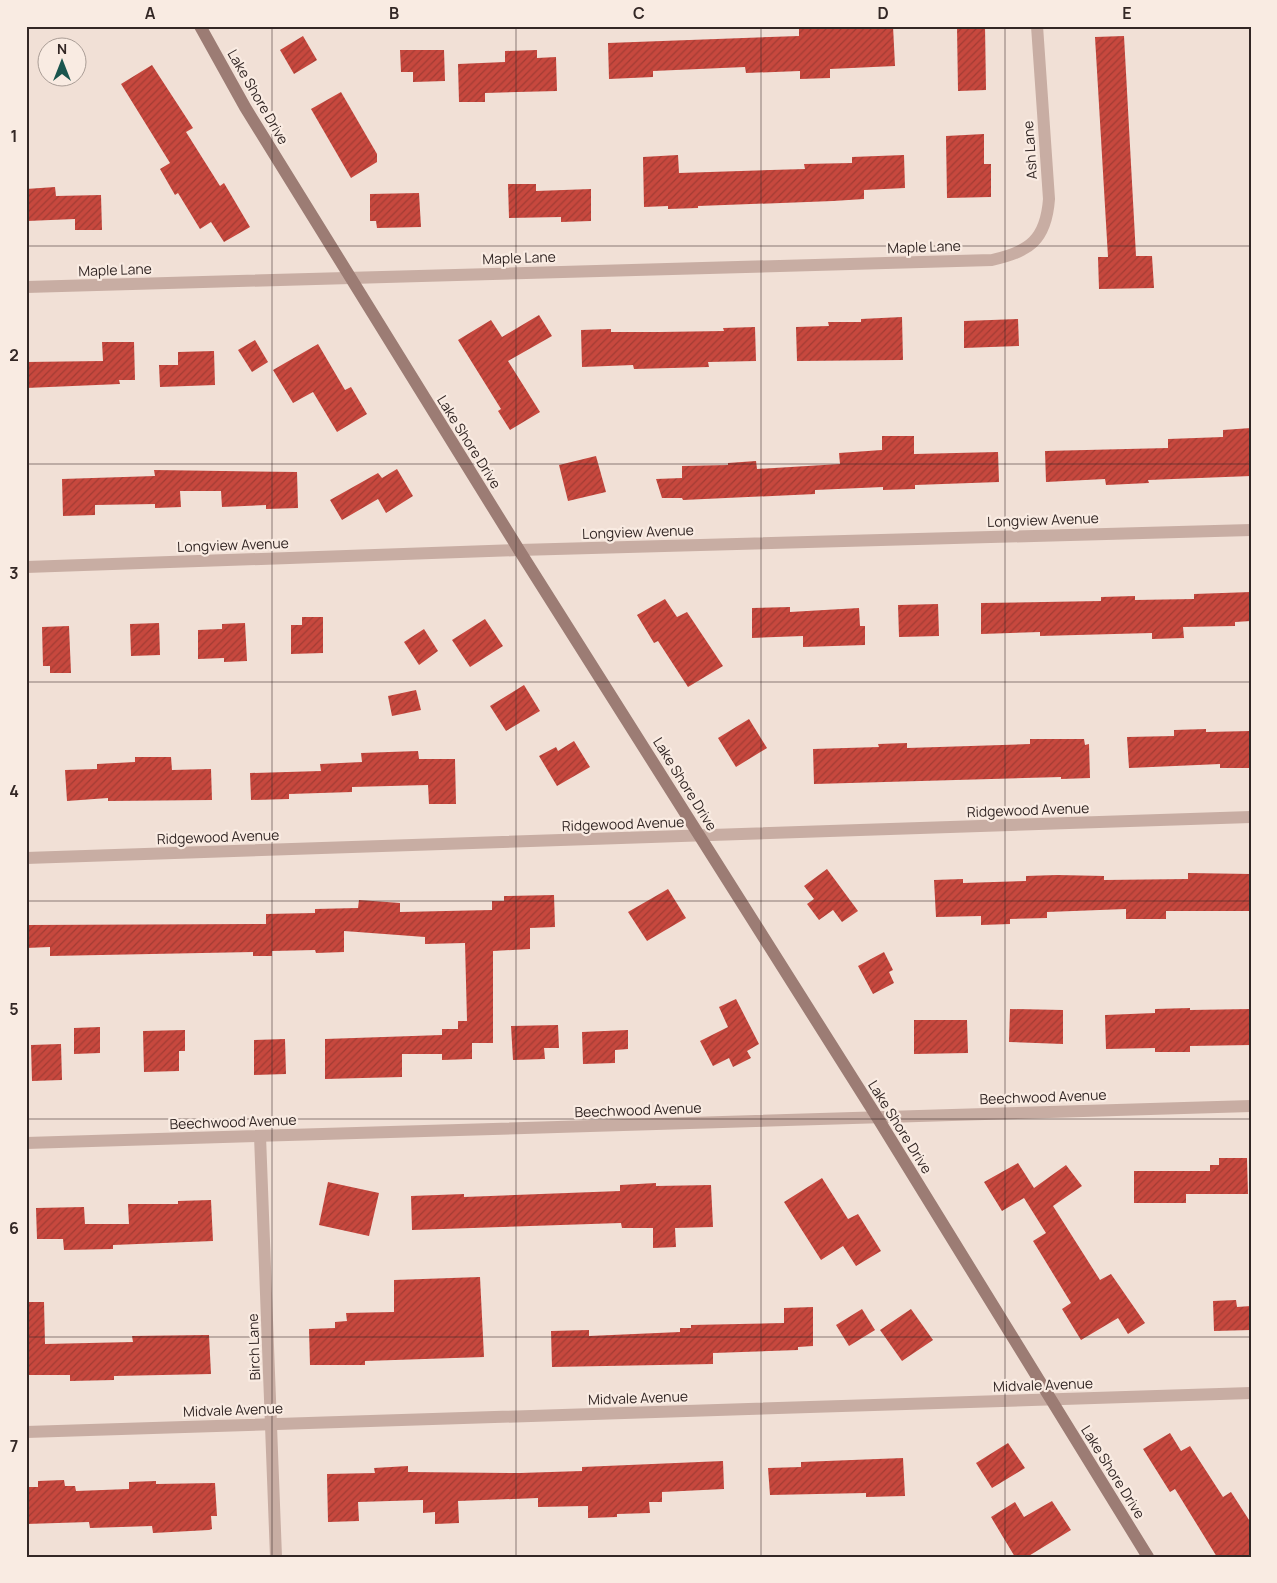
<svg xmlns="http://www.w3.org/2000/svg" width="1277" height="1583" font-family="Manrope,sans-serif">
<style>
.building{fill:url(#building-hatch)}
.lines{fill:none;stroke-linecap:round;stroke-linejoin:round}
.street{stroke:#c8ada3;stroke-width:12}
.secondary{stroke:#9c7c74;stroke-width:12}
.grid{fill:none;stroke:#332725;stroke-width:1;stroke-opacity:0.55}
.labels{text-anchor:middle;stroke-width:4.5;stroke-linejoin:round;paint-order:stroke}
.street-label{font-size:14px;fill:#332725;stroke:#f9ebe2}
.neatline{fill:none;stroke:#332725;stroke-width:2}
.grid-label{font-size:16px;text-anchor:middle;font-weight:bold;fill:#332725}
</style>
<defs>
<pattern id="building-hatch" width="6" height="6" patternUnits="userSpaceOnUse" patternTransform="scale(1.25)"><rect width="6" height="6" fill="#c7483e"/><path d="M-1 1l2-2M0 6l6-6M5 7l2-2" fill="none" stroke="#a23c34"/></pattern>
</defs>
<rect width="100%" height="100%" fill="#f1e0d6"/>
<g class="building">
<path d="M832,26H893L895,66L830,69V78L800,79V71L746,73L745,67L653,71V77L609,79L608,43L799,36V28Z"/>
<path d="M957,26H985L986,90L958,91Z"/>
<path d="M303,36L317,60L294,74L280,50Z"/>
<path d="M1124,36L1136,256H1152L1154,288L1099,289L1098,257H1108L1095,37Z"/>
<path d="M400,50H444L445,81L413,82V72H401Z"/>
<path d="M537,50V58L556,57L557,91L485,93V102H459L458,64L505,62V51Z"/>
<path d="M152,65L193,128L186,132L220,186L224,183L250,227L224,242L211,222L200,229L178,193L175,195L160,169L170,163L121,84Z"/>
<path d="M341,92L377,154V162L351,178L311,109Z"/>
<path d="M984,134V164H991V197L947,198L946,136Z"/>
<path d="M678,155L679,173L805,169L804,164L852,163V157L904,155L905,188L864,190V199L833,201L698,206V208L668,209V206L644,207L643,157Z"/>
<path d="M508,184H536V191L591,189V221L561,222V217L509,218Z"/>
<path d="M55,187L56,196L101,195L102,230H75V219L27,221L26,189Z"/>
<path d="M419,193L421,227L377,228L376,221H370V194Z"/>
<path d="M539,315L552,336L508,361L540,412L510,430L498,411L501,409L458,340L491,320L502,337Z"/>
<path d="M902,317L903,360L797,361L796,327L829,326L828,322H861V319Z"/>
<path d="M1018,319L1019,346L964,348V321Z"/>
<path d="M755,327L756,361L708,362L709,367L634,369L633,365L582,367L581,330L611,329V332H660L724,331L723,328Z"/>
<path d="M255,340L268,362L252,372L238,350Z"/>
<path d="M102,342H134L135,380H119L120,384L26,388V362L103,361Z"/>
<path d="M318,344L345,390L351,387L367,414L337,432L313,392L293,403L273,370Z"/>
<path d="M214,351L215,385L160,387L159,365H178V352Z"/>
<path d="M1251,428V476L1148,480L1149,483L1106,485L1105,479L1046,482L1045,451L1168,448V439L1223,437V430Z"/>
<path d="M882,436H914V454L998,452L999,482L915,485V489L883,490V487L815,490V494L683,500L682,498H662L656,479L682,478V466L728,465V463L756,461L757,469L840,464L839,453L882,450Z"/>
<path d="M596,456L606,492L568,501L559,465Z"/>
<path d="M397,469L413,496L386,513L378,499L342,520L330,500L378,473L382,478Z"/>
<path d="M154,470L297,472L298,508L266,509V505L222,507L221,491H180L181,507L155,508V504L95,505V515L63,516L62,479L155,476Z"/>
<path d="M1251,592V621L1235,622V626L1183,627L1184,638L1152,639V633L1040,636V632L981,634V603L1101,601V597L1135,596V600L1194,599V594Z"/>
<path d="M665,599L677,617L687,612L723,666L688,687L658,641L654,643L637,615Z"/>
<path d="M938,604L939,636L899,637L898,605Z"/>
<path d="M790,607V612L859,608L860,626H865V645L803,647V636L752,638V608Z"/>
<path d="M302,617H323V653L291,654V625H302Z"/>
<path d="M485,619L503,646L470,667L452,640Z"/>
<path d="M159,623L160,655L131,656L130,624Z"/>
<path d="M245,623L247,661L224,662V658L198,659V630L222,629V624Z"/>
<path d="M69,626L71,673H50V666H43L42,627Z"/>
<path d="M424,629L438,651L419,665L404,642Z"/>
<path d="M524,685L540,711L506,731L490,706Z"/>
<path d="M416,690L421,710L392,716L388,696Z"/>
<path d="M749,719L767,748L736,767L718,738Z"/>
<path d="M1206,729V732L1251,731V768H1220V764L1129,768L1127,737L1174,736V730Z"/>
<path d="M1030,739H1084L1085,745L1089,744L1090,778L1061,779V777L814,784L813,749L879,747L878,744L907,743V748L1030,744Z"/>
<path d="M574,741L590,767L557,786L539,756L556,747L558,751Z"/>
<path d="M418,751L419,759H455L456,804H429L428,785L352,787V792L289,794V799L251,800L250,773L321,771L320,764L362,762L361,753Z"/>
<path d="M135,757H171L172,770L211,769L212,800L108,801V798L67,801L65,770L97,769V764L135,762Z"/>
<path d="M827,869L858,911L842,922L833,910L819,920L807,904L814,899L804,886Z"/>
<path d="M1188,873L1251,874V911H1166V919H1126V909L1047,912V918L1010,919V924L981,925V916L936,917L934,880L963,879V883L1026,881V876L1057,875L1104,876V880L1188,879Z"/>
<path d="M668,889L686,918L647,941L628,912Z"/>
<path d="M554,895L555,927L530,928V949L493,951V1043H472V1059L442,1060V1054H402V1077L325,1079V1039L442,1035V1029H458V1021H467L465,943L425,944V937L344,931V952L316,953L315,950L272,951V956H253V952L50,956V947L26,948V925L266,924V914L315,913V909L358,908L359,900L400,903V912L492,910V901H504V896Z"/>
<path d="M884,952L893,970L889,972L894,983L873,994L858,966Z"/>
<path d="M736,999L759,1044L747,1051L751,1058L733,1067L729,1058L713,1066L700,1041L728,1027L719,1007Z"/>
<path d="M1190,1008V1010L1251,1009V1045L1190,1046V1052H1155V1048L1106,1049L1105,1015L1155,1013V1009Z"/>
<path d="M1010,1009L1063,1010V1044L1009,1042Z"/>
<path d="M914,1020H967L968,1053L914,1054Z"/>
<path d="M558,1025L559,1048H544L545,1059L513,1060L511,1026Z"/>
<path d="M100,1027V1053L74,1054V1028Z"/>
<path d="M185,1030V1051H179V1071L144,1072L143,1031Z"/>
<path d="M628,1030V1049L615,1050V1063L583,1064L582,1032Z"/>
<path d="M285,1039L286,1074L254,1075V1040Z"/>
<path d="M61,1044L62,1080L32,1081L31,1045Z"/>
<path d="M1219,1158H1247L1248,1194H1186V1203H1134V1171H1210V1165H1219Z"/>
<path d="M1018,1163L1034,1188L1066,1165L1082,1186L1053,1206L1100,1280L1111,1274L1145,1323L1128,1334L1118,1318L1081,1340L1062,1309L1071,1303L1033,1241L1046,1233L1024,1198L1002,1211L984,1182Z"/>
<path d="M822,1178L848,1219L858,1214L881,1251L856,1266L843,1246L821,1260L784,1202Z"/>
<path d="M328,1182L379,1193L369,1236L319,1225Z"/>
<path d="M656,1183V1186L711,1185L713,1227L675,1228L676,1247L653,1248V1228H622L621,1223L412,1230L411,1196L464,1194V1197L620,1191V1185Z"/>
<path d="M211,1200L213,1241L113,1245V1249L64,1250L63,1239H37L36,1208L84,1207L85,1224H129L128,1204H178V1201Z"/>
<path d="M480,1277L484,1357L365,1361V1365H310L309,1329L335,1328V1322L347,1321L346,1313L394,1312V1280Z"/>
<path d="M1236,1300L1237,1307L1251,1306V1330L1214,1331L1213,1301Z"/>
<path d="M26,1302H44L45,1344L133,1342L132,1336L209,1335L211,1374L114,1376V1380L70,1381V1375H26Z"/>
<path d="M813,1307V1346L798,1347V1350L713,1353V1364L552,1367L551,1331L589,1330V1336L680,1332V1328H691V1325L784,1323V1308Z"/>
<path d="M862,1309L875,1330L849,1346L836,1325Z"/>
<path d="M911,1309L933,1340L902,1361L880,1330Z"/>
<path d="M1170,1433L1181,1451L1190,1446L1223,1497L1231,1492L1251,1523V1557H1217L1175,1489L1170,1492L1143,1449Z"/>
<path d="M1008,1443L1025,1468L992,1488L976,1463Z"/>
<path d="M903,1458L905,1496L866,1497V1493L770,1495L768,1468L801,1467V1462Z"/>
<path d="M723,1461L724,1489L662,1492V1502H649L650,1513L617,1514V1517L588,1518V1506L538,1507V1498L458,1501L459,1523L435,1524V1512L423,1513V1500L358,1502L359,1521L328,1522L327,1474L375,1473L374,1468L408,1466V1472L520,1473L582,1471V1467Z"/>
<path d="M64,1480L65,1486H75L76,1491L129,1489V1482L156,1481V1484L215,1483L217,1516H211L212,1529L209,1530L153,1533L152,1526L90,1528L89,1522L26,1524V1487H38V1481Z"/>
<path d="M1052,1501L1071,1530L1027,1557H1015L991,1517L1015,1502L1024,1517Z"/>
</g>
<g class="lines">
<g class="street">
<path d="M26,287L992,260C1029,252 1046,240 1049,199L1037,26"/>
<path d="M26,567L519,550L1251,530"/>
<path d="M26,858L1251,817"/>
<path d="M260,1136L276,1557"/>
<path d="M26,1143L1251,1106"/>
<path d="M26,1432L1251,1393"/>
</g>
<path class="secondary" d="M200,26L245,107L519,550L877,1117L1148,1557"/>
</g>
<path class="grid" d="M272,26V1557M516,26V1557M761,26V1557M1005,26V1557M26,246H1251M26,464H1251M26,682H1251M26,901H1251M26,1119H1251M26,1337H1251"/>
<g class="labels">
<g class="street-label">
<text transform="translate(258 97) rotate(60)" y="5">Lake Shore Drive</text>
<text transform="translate(1030 150) rotate(-94)" y="5">Ash Lane</text>
<text transform="translate(924 247) rotate(-2)" y="5">Maple Lane</text>
<text transform="translate(519 258) rotate(-2)" y="5">Maple Lane</text>
<text transform="translate(115 270) rotate(-2)" y="5">Maple Lane</text>
<text transform="translate(469 442) rotate(58)" y="5">Lake Shore Drive</text>
<text transform="translate(1043 520) rotate(-2)" y="5">Longview Avenue</text>
<text transform="translate(638 532) rotate(-2)" y="5">Longview Avenue</text>
<text transform="translate(233 545) rotate(-2)" y="5">Longview Avenue</text>
<text transform="translate(685 784) rotate(58)" y="5">Lake Shore Drive</text>
<text transform="translate(1028 810) rotate(-2)" y="5">Ridgewood Avenue</text>
<text transform="translate(623 824) rotate(-2)" y="5">Ridgewood Avenue</text>
<text transform="translate(218 837) rotate(-2)" y="5">Ridgewood Avenue</text>
<text transform="translate(1043 1097) rotate(-2)" y="5">Beechwood Avenue</text>
<text transform="translate(638 1110) rotate(-2)" y="5">Beechwood Avenue</text>
<text transform="translate(233 1122) rotate(-2)" y="5">Beechwood Avenue</text>
<text transform="translate(900 1127) rotate(58)" y="5">Lake Shore Drive</text>
<text transform="translate(254 1347) rotate(-92)" y="5">Birch Lane</text>
<text transform="translate(1043 1385) rotate(-2)" y="5">Midvale Avenue</text>
<text transform="translate(638 1398) rotate(-2)" y="5">Midvale Avenue</text>
<text transform="translate(233 1410) rotate(-2)" y="5">Midvale Avenue</text>
<text transform="translate(1113 1472) rotate(58)" y="5">Lake Shore Drive</text>
</g>
</g>
<rect width="1277" height="1583" fill="none" stroke="#f9ebe2" stroke-width="55"/>
<g transform="translate(62 62)"><circle r="24" fill="#f9ebe2" stroke="#aa9d96"/>
<path d="M0-4L9 19L0 12L-9 19Z" fill="#1a554e"/>
<text y="-8" font-size="14" font-weight="bold" text-anchor="middle" fill="#332725">N</text>
</g>
<rect x="28" y="28" width="1222" height="1528" class="neatline"/>
<g class="grid-label">
<text x="150" y="19">A</text>
<text x="394" y="19">B</text>
<text x="639" y="19">C</text>
<text x="883" y="19">D</text>
<text x="1127" y="19">E</text>
<text x="14" y="142">1</text>
<text x="14" y="361">2</text>
<text x="14" y="579">3</text>
<text x="14" y="797">4</text>
<text x="14" y="1015">5</text>
<text x="14" y="1234">6</text>
<text x="14" y="1452">7</text>
</g>
</svg>
